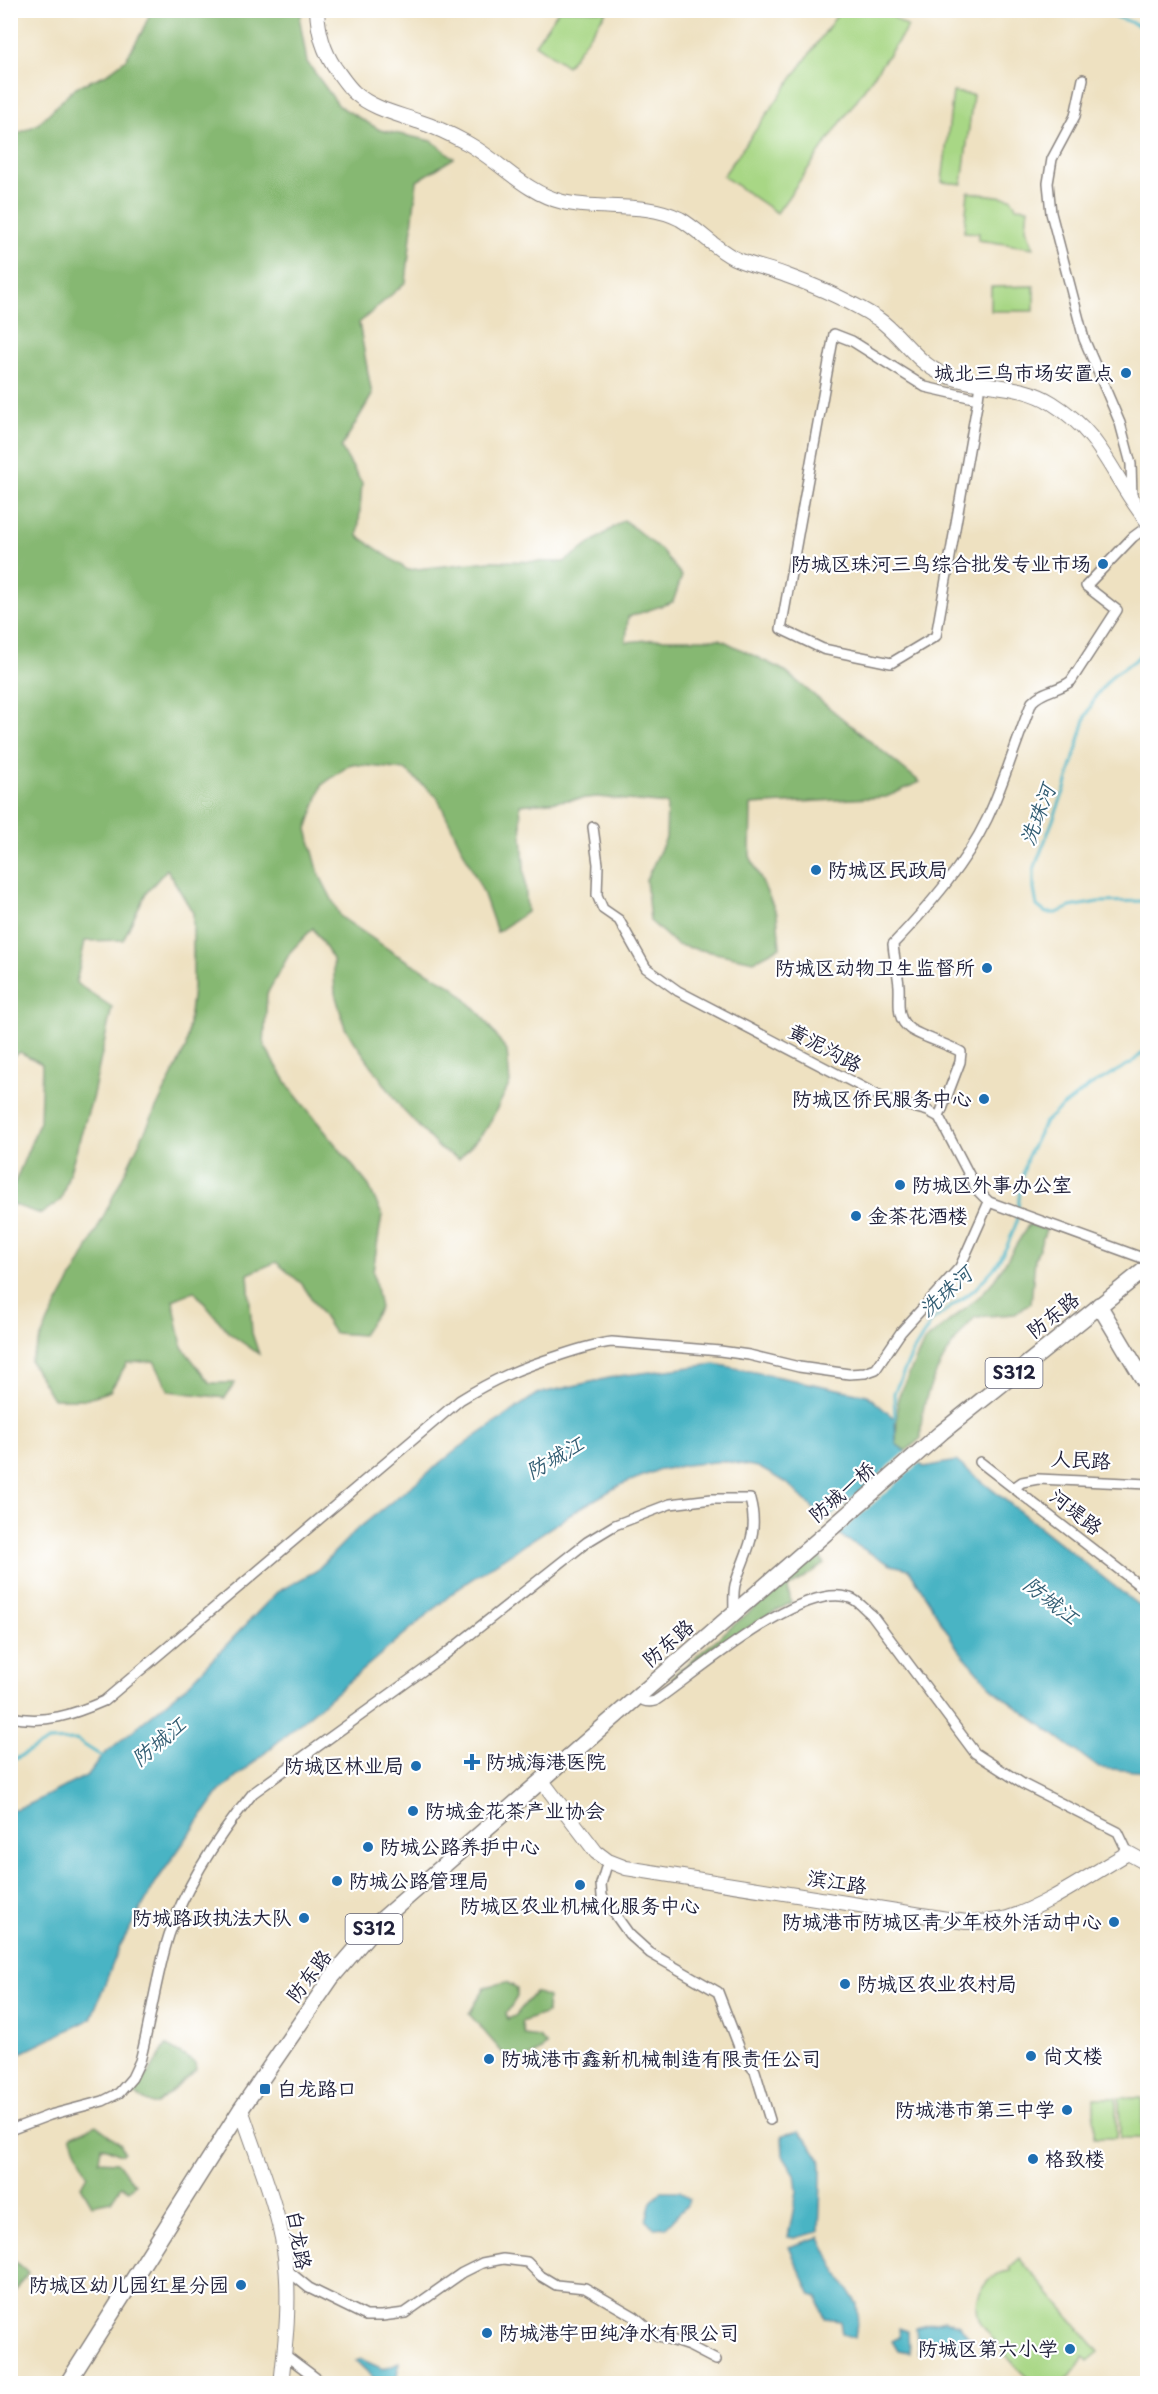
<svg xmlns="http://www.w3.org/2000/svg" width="1158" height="2394" font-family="'Playpen Sans','LXGW WenKai TC',sans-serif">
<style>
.green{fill:#a8d785;stroke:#657c60;stroke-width:1.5}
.forest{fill:#86b872;stroke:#546d56;stroke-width:1.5}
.water{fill:#48b4c4;stroke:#356b80;stroke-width:1.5}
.pier{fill:#eee1c1}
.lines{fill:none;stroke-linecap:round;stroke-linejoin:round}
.stream{stroke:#48b4c4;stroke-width:3}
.street-casing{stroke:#88827e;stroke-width:12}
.secondary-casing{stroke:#88827e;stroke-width:16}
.primary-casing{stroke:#88827e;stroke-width:18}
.street{stroke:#fff;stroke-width:9}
.secondary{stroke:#fff;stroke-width:14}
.primary{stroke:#fff;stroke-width:15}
.poi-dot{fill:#1f6fb2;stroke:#fff;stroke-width:2}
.labels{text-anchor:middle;stroke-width:4.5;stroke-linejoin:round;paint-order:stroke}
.shield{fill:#fff;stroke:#646476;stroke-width:1.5}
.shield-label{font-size:18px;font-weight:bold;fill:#22223b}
.poi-label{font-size:20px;fill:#22223b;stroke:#fff;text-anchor:start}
.street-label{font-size:20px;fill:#22223b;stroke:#fff}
.water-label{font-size:21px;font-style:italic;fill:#315c72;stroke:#fff}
</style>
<rect width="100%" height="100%" fill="#fff"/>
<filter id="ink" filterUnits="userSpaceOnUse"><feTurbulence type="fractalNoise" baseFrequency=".0167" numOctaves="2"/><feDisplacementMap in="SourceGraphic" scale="12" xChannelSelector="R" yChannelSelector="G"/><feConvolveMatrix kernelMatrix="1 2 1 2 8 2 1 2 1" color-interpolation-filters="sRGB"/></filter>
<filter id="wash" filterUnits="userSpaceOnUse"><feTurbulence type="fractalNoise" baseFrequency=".008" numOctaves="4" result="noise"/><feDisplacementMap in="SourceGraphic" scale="24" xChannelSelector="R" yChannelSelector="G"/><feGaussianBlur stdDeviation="1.35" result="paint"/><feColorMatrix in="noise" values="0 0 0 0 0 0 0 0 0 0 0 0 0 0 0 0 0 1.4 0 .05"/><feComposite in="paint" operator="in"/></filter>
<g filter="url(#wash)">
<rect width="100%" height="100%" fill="#eee1c1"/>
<g class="green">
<path d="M559,10L607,11L567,66L535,44Z"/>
<path d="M840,11H884L908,27L777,213L723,176Z"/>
<path d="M953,92L973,95L962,184L942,182Z"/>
<path d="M968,192L1011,198L1016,207L1028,208L1026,228L1034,248L978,240L979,233L964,232Z"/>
<path d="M1034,286V311H991V287Z"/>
<rect x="1094" y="2098" width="22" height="40"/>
<path d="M1119,2098H1142V2138H1120Z"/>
<path d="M1019,2258L1099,2352L1088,2361L1083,2356C1077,2378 1053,2392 1031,2380C1020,2374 985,2331 979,2319C972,2295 987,2273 1011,2271L1009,2267Z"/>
</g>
<g class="forest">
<path d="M151,11H302L300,21L307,62L339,106L380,130L432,141L454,158L417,181L406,282L359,323L372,395L341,448L362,483L358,536L408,570L489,561L564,562L624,520L661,550L682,576L673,602L628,617L626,642L658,639H720L783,670L920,782L886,797L751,805L750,856L777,914L780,947L754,961L677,945L650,921L646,880L666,838L667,804L597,797L520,805L527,912L497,932L483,892L437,797L405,770L351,764L322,785L307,829L319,874L341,917L397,955L454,987L482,1016L507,1051L510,1083L487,1128L459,1159L440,1149L402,1109L345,1028L335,993L333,959L313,928L291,951L267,994L264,1045L290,1088L369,1186L382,1215L373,1271L380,1308L362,1335L334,1333L302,1284L276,1262L248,1274L252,1333L259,1354L229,1333L194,1291L173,1300L182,1347L210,1383H235L225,1398L169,1391L154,1361L127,1363L110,1391L85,1399H53L30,1361L50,1318L85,1254L186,1047L193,988V913L167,869L146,893L123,940L85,941L76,983L112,1007L92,1099L61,1200L41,1214L11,1204V1192L40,1121L42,1064L20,1052L10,1057L11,137L38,124L76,87L105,75L126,59L142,32Z"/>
<path d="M1029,1224L1046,1230L1035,1259L1031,1303L1015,1314L975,1317C945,1350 919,1393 921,1438L906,1451L896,1444L898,1398L924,1342L981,1295L995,1279Z"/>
<path d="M818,1554L824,1564L788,1588L791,1603L764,1617L673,1680L672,1677Z"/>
<path d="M506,1982L517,1988V1997L506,2014L508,2019L515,2016L535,1992L548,1997L547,2013L521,2022L525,2035L539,2037L547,2046L515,2067L469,2014L485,1987Z"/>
<path d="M166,2045L195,2063L196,2070L157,2104H152L130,2092V2088L150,2072Z"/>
<path d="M96,2125L121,2144L124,2152L121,2154L101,2146L99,2161L117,2162L135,2184L129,2190L121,2186L111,2201L92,2205L81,2186L87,2175L71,2136Z"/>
<path d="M11,2258L28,2273L11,2298Z"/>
</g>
<g class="water">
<path d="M715,1364L867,1395L895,1419L896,1444L924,1467L956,1461L1147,1612V1772L1099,1768L994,1690L958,1649L909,1569L891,1565L844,1538L787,1483L758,1467L723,1461L686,1465L656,1471L620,1485L582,1507L461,1586L219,1792L156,1882L119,1948L91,2019L11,2058V1810L28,1805L88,1775L102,1756L190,1683L277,1592L316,1571L355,1531L459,1448L537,1394L618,1376Z"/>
<path d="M799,2131C806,2140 815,2149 820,2159C823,2166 819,2219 819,2232L794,2238L788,2237L797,2191L795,2174L783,2155L782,2135Z"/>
<path d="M661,2191H680L689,2199L687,2205L666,2227L654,2228L646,2221L651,2202Z"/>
<path d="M820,2237L836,2271L857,2304L858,2314L855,2338L842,2334L840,2321L825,2319L817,2297L811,2295L789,2247Z"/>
<path d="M944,2320L959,2325L971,2340L960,2342L938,2339L918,2353L916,2328Z"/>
<path d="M899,2328L908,2331L909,2353L898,2351L892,2341L900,2337Z"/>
<path d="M361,2359L383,2369L399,2362L396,2383H379L356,2361Z"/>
</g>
<path class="pier" d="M908,1450L922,1461L837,1535L824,1523Z"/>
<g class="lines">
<g class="stream">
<path d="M1099,10L1138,25L1148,31"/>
<path d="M1148,647L1133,662L1113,675L1097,694L1086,716L1065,789L1034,869V889L1037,906L1046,913H1057L1070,907L1098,902L1148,901"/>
<path d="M895,1420L894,1393L913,1352L932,1321L974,1290L996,1266L1007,1246L1016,1224L1021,1183L1027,1158L1044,1123L1057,1111L1090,1086L1131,1063L1148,1048"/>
<path d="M10,1762L48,1741L76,1740L103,1757"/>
</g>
</g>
</g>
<g filter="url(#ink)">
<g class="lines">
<g class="street-casing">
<g id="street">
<path d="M1083,79L1075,116L1052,159L1048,183L1051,213L1084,339L1120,423L1131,464L1132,497"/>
<path d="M978,399L925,387L852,341L834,334L781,629L823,649L891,663L936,636L978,399L980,383"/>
<path d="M593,827L598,864L597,895L603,909L619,920L646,968L678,991L887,1100L928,1111L939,1117L977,1190L989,1202L1148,1260"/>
<path d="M939,1117L960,1062L961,1052C947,1044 920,1036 910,1029C895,1018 900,1001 899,986C898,972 894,958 893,944C928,907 965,865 987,819C1004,783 1017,739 1032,702C1043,690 1058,691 1071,681L1117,610L1086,586L1133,537L1148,526"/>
<path d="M980,1462L1148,1592"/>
<path d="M1015,1487L1022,1482L1038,1479L1148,1484"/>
<path d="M638,1696C643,1702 648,1703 655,1701C695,1674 802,1580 850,1598C858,1600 865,1610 872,1615L975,1753L1023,1784L1118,1832L1128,1853"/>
<path d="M10,1717C46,1724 72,1715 104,1701L460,1400C494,1379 520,1368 558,1356C576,1350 593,1344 612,1342L720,1351L749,1355L799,1367L849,1374L865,1373L876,1369L901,1332L960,1267L989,1202"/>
<path d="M608,1861L601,1884L602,1896L629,1934L650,1953L718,1992L743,2057L755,2071L770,2120"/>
<path d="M10,2130L50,2115L103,2101L119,2093L132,2078L140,2061C151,2019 156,1976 169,1935C186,1883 219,1835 253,1793L443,1656L587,1542L615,1525L670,1504L712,1499H750C760,1536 745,1551 735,1585C733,1594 734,1604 734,1613"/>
<path d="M287,2270L309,2288L366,2316H382L405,2313L462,2273L482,2263L503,2259L527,2262L541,2276L556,2285L585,2288L635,2317L656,2335L689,2346L716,2360"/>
<path d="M284,2354L324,2384"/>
</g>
</g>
<g class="secondary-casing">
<g id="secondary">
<path d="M317,10C318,31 324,52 335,68C341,76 347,86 355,93C373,109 398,114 420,122C436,127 452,135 467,143C500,161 525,193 563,202C600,211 645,201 680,219C699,230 714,248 734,258C751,266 771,269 788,276C818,287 850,301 877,318C901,334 916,363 943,374C978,389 1019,382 1052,403C1105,436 1111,477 1148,522"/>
<path d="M542,1781L596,1852L608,1861L626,1868L966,1922C980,1922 995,1922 1008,1918C1046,1906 1093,1873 1128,1853L1148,1864"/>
<path d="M241,2109C255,2152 278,2206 284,2250C291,2293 286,2340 281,2384"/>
</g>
</g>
<g class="primary-casing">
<g id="primary">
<path d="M1099,1305L1148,1387"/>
<path d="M67,2384L241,2109L332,1977L380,1921L942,1432L1148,1267"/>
</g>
</g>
<use href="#street" class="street"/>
<use href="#secondary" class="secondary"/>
<use href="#primary" class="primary"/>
</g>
</g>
<g class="poi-dot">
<circle cx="1126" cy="373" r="6"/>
<circle cx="1103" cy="564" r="6"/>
<circle cx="816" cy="870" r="6"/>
<circle cx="987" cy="968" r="6"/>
<circle cx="984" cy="1099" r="6"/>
<circle cx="900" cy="1185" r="6"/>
<circle cx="856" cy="1216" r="6"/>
<path d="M469 1753h6v6h6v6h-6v6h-6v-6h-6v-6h6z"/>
<circle cx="416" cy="1766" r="6"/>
<circle cx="413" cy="1811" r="6"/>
<circle cx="368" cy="1847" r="6"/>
<circle cx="337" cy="1881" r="6"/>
<circle cx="580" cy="1885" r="6"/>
<circle cx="304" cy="1918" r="6"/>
<circle cx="1114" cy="1922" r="6"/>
<circle cx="845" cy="1984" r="6"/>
<circle cx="1031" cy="2056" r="6"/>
<circle cx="489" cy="2059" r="6"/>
<rect x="259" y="2083" width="12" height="12" rx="3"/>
<circle cx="1067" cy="2110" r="6"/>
<circle cx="1033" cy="2159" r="6"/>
<circle cx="241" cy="2285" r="6"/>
<circle cx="487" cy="2333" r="6"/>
<circle cx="1070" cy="2349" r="6"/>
</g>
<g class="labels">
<g class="shield">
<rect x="985.5" y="1358" width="57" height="30" rx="4.5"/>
<rect x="345.5" y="1914" width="57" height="30" rx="4.5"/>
</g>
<g class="shield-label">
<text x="1014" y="1379">S312</text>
<text x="374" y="1935">S312</text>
</g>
<g class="poi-label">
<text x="1114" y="380" text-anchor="end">城北三鸟市场安置点</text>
<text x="1091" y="571" text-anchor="end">防城区珠河三鸟综合批发专业市场</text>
<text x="828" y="877">防城区民政局</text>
<text x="975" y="975" text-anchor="end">防城区动物卫生监督所</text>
<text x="972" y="1106" text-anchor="end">防城区侨民服务中心</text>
<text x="912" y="1192">防城区外事办公室</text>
<text x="868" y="1223">金茶花酒楼</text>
<text x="486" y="1769">防城海港医院</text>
<text x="404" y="1773" text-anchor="end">防城区林业局</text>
<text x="425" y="1818">防城金花茶产业协会</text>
<text x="380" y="1854">防城公路养护中心</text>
<text x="349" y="1888">防城公路管理局</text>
<text x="580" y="1913" text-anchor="middle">防城区农业机械化服务中心</text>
<text x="292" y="1925" text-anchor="end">防城路政执法大队</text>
<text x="1102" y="1929" text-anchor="end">防城港市防城区青少年校外活动中心</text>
<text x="857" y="1991">防城区农业农村局</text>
<text x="1043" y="2063">尚文楼</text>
<text x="501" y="2066">防城港市鑫新机械制造有限责任公司</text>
<text x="277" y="2096">白龙路口</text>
<text x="1055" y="2117" text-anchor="end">防城港市第三中学</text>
<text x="1045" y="2166">格致楼</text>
<text x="229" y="2292" text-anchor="end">防城区幼儿园红星分园</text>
<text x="499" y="2340">防城港宇田纯净水有限公司</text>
<text x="1058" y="2356" text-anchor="end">防城区第六小学</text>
</g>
<g class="street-label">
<text transform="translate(825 1048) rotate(28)" y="7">黄泥沟路</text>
<text transform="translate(1053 1315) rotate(-39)" y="7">防东路</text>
<text transform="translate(1081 1460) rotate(3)" y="7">人民路</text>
<text transform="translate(842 1492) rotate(-41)" y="7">防城一桥</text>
<text transform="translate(1076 1512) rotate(38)" y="7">河堤路</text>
<text transform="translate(668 1643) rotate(-41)" y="7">防东路</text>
<text transform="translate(837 1882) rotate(9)" y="7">滨江路</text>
<text transform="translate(309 1976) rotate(-53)" y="7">防东路</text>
<text transform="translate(299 2240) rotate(80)" y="7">白龙路</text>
</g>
<g class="water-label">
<text transform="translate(1038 815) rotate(-69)" y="7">洗珠河</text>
<text transform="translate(946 1292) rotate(-42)" y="7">洗珠河</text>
<text transform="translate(555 1458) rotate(-30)" y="7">防城江</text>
<text transform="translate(1051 1601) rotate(38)" y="7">防城江</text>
<text transform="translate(159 1742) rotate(-40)" y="7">防城江</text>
</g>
</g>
<rect width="1158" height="2394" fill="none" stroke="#fff" stroke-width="36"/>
</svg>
